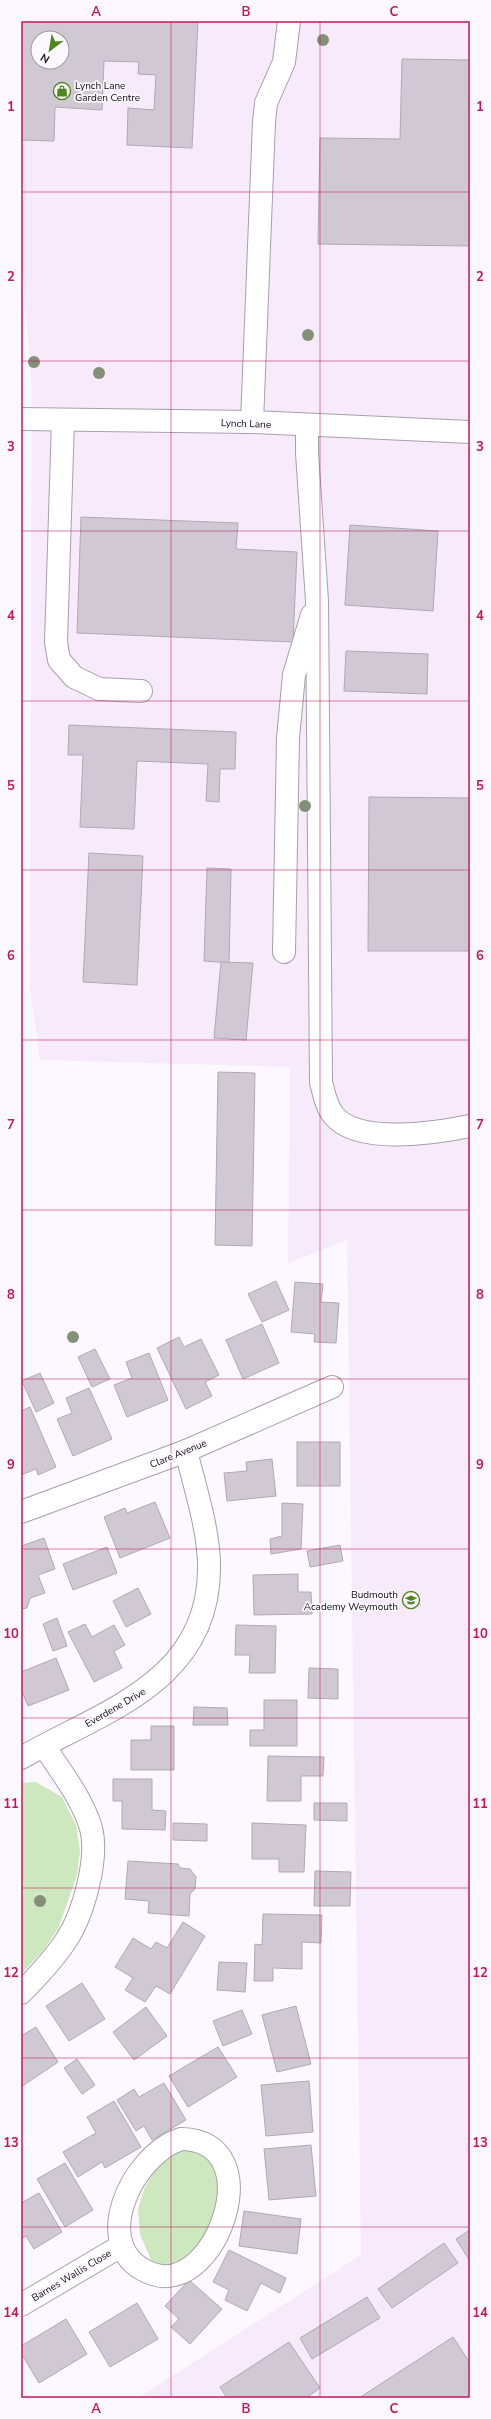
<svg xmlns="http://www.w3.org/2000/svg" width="491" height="2419" font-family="'Nunito Sans',sans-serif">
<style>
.built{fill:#f6eafb;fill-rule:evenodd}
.green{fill:#cde7be}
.building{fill:#d0c9d3;stroke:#b0a9b3;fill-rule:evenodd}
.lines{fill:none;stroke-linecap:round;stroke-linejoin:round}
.minor-casing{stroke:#a7a0aa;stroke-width:24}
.minor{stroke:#fff;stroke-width:22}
.tree{fill:#839077}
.grid{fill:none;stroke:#c2185b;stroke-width:1;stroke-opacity:0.55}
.labels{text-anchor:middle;stroke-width:3.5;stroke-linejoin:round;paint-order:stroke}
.poi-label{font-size:10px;fill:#0f0d10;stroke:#fdf8ff;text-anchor:start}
.street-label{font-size:10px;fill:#0f0d10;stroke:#fdf8ff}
.neatline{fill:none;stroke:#c2185b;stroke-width:1.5}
.grid-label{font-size:13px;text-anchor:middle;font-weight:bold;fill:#c2185b}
</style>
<rect width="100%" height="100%" fill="#fdf8ff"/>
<path class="built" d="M21,21H470V2398H138L361,2255L347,1240L288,1263L290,1067L40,1060L30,987L32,386L21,253ZM38,38H62V62H38Z"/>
<g class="green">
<path d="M36,1782L62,1797L76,1825L80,1851L77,1875L58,1929L42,1952L21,1974V1783Z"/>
<path d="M191,2147L207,2155L217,2171L220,2207L201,2247L167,2268L151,2260L140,2234L138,2209L144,2189L160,2161L175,2151Z"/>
</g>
<g class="building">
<path d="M21,21H198L192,148L127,145L128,108L154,110L156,75L138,74L139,62L104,61L102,110L55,107L54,141L21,140ZM38,38H62V62H38Z"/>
<path d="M402,59L470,60V246L318,244L320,138L400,139Z"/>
<path d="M81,517L238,523L236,549L297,552L293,642L77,633Z"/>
<path d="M350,525L438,531L433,611L345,605Z"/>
<path d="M346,651L428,654L427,694L344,691Z"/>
<path d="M69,725L236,732L235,769H220L219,802L206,801L208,764L137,761L134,829L80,827L83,755H68Z"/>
<path d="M369,797L470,798V951H368Z"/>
<path d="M89,853L143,856L137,985L83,982Z"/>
<path d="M207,868L231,869L229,963L204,961Z"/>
<path d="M221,962L253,963L246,1040L214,1038Z"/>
<path d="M218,1072L255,1073L252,1246L215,1245Z"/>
<path d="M276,1281L289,1310L262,1322L248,1294Z"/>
<path d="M295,1282L323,1284L321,1302L339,1303L336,1343L314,1342L315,1334L291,1332Z"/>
<path d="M262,1324L279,1363L243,1379L226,1340Z"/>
<path d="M179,1337L184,1347L201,1339L219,1375L205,1382L212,1396L186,1409L157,1348Z"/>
<path d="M95,1349L110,1379L92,1387L78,1357Z"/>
<path d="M149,1353L168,1400L127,1417L114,1385L132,1378L126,1362Z"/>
<path d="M40,1373L54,1403L36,1412L22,1381Z"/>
<path d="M89,1388L112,1439L73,1456L57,1419L72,1413L66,1398Z"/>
<path d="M30,1407L56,1467L38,1475L36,1469L21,1475V1411Z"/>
<rect x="297" y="1442" width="43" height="44"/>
<path d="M272,1459L276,1496L227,1501L224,1473L247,1471L246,1462Z"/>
<path d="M155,1502L170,1538L120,1558L104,1517L125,1508L127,1513Z"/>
<path d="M282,1503L303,1504L301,1549L271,1554L270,1539L282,1536Z"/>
<path d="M44,1538L55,1569L38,1575L45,1593L30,1598L27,1608L21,1609V1546Z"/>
<path d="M340,1545L343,1561L310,1567L307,1551Z"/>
<path d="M107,1547L117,1573L73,1590L63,1564Z"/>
<path d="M298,1574V1592H311L312,1614L254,1615L253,1575Z"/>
<path d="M138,1588L151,1614L126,1627L113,1601Z"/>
<path d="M57,1618L67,1646L53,1651L43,1624Z"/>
<path d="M85,1624L92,1637L114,1625L125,1645L114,1651L122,1668L94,1682L68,1632Z"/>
<path d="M236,1625L276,1626L275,1673H249L250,1655H235Z"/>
<path d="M56,1658L69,1690L28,1706L21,1689V1672Z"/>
<path d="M309,1668L338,1669V1699L308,1698Z"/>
<path d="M264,1700H297V1746H250V1730H264Z"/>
<path d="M194,1707L227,1708L228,1725H193Z"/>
<path d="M151,1726H174V1770H131V1740H151Z"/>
<path d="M268,1756L324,1757L323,1776H301V1801H267Z"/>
<path d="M113,1779H152V1810L166,1811L165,1830L122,1829V1801H113Z"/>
<path d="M314,1803H347V1821L314,1820Z"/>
<path d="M173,1823L207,1824V1841L173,1840Z"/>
<path d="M252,1823L306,1825L304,1872H279V1859H252Z"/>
<path d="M128,1861L178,1864L180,1868L190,1869L196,1877L195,1889L190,1894L189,1916L148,1913L149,1901L125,1899Z"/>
<path d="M315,1871L351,1872L350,1906H314Z"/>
<path d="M263,1914L322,1915L321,1943L302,1942V1969L273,1968V1981H254L255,1944L262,1945Z"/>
<path d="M183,1922L205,1936L170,1994L156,1986L145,2002L125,1990L133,1978L115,1967L133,1938L151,1949L156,1942L167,1948Z"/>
<path d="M219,1962L247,1963L245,1992L217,1990Z"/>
<path d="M82,1983L105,2019L69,2041L46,2006Z"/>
<path d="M296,2006L311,2064L277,2072L262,2015Z"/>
<path d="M146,2007L167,2036L134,2060L113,2032Z"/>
<path d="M242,2010L252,2034L223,2046L213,2021Z"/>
<path d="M36,2027L58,2062L21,2087V2051L23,2049L21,2036Z"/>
<path d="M218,2047L237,2077L188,2107L169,2076Z"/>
<path d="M77,2059L95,2085L82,2094L64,2068Z"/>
<path d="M309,2081L313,2132L266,2136L261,2085Z"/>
<path d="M164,2083L186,2120L152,2140L144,2126L136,2131L117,2100L134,2089L139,2097Z"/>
<path d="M114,2101L141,2147L105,2168L102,2162L78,2177L63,2152L96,2133L87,2117Z"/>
<path d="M311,2145L316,2196L269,2200L264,2149Z"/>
<path d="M65,2163L93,2210L65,2227L37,2179Z"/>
<path d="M39,2193L62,2232L34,2249L26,2236L21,2239V2203Z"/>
<path d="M244,2211L301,2219L297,2254L239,2246Z"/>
<path d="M470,2230V2261L456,2239Z"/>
<path d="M444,2243L458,2263L392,2308L378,2289Z"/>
<path d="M229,2250L286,2278L280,2293L261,2283L247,2311L225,2300L229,2290L213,2282Z"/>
<path d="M189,2280L222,2309L190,2344L171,2327L179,2319L165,2306Z"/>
<path d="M367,2297L380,2318L312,2359L300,2338Z"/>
<path d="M137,2303L158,2339L110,2367L89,2332Z"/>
<path d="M66,2319L87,2354L39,2383L21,2353V2346Z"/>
<path d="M453,2337L470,2363V2398H359Z"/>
<path d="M289,2342L320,2388L306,2398H227L220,2387Z"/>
</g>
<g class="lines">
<g class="minor-casing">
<g id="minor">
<path d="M21,419L252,422L470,432"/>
<path d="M63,420L56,642L59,660L74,677L99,689L141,691"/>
<path d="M252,422L264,122L266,103L284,62L289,21"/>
<path d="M307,425V453L317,601L321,1082C324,1094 326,1106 334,1116C359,1145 436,1133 470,1126"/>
<path d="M284,952L288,738L294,675L312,615"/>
<path d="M21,1512L186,1451L332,1387"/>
<path d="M21,1758C101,1712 208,1683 209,1570C210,1533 195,1488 186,1451"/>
<path d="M21,1993C37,1977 52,1961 65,1942C83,1916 99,1859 91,1828C82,1798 61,1772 44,1746"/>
<path d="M181,2139C272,2140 216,2296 153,2274C86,2251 131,2155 181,2139Z"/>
<path d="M21,2305L121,2246"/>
</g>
</g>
<use href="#minor" class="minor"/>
</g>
<g class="tree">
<circle cx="323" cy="40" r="6"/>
<circle cx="308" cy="335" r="6"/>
<circle cx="34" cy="362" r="6"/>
<circle cx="99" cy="373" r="6"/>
<circle cx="305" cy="806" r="6"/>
<circle cx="73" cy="1337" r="6"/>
<circle cx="40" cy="1901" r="6"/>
</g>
<path class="grid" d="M171,21V2398M320,21V2398M21,192H470M21,361H470M21,531H470M21,701H470M21,870H470M21,1040H470M21,1210H470M21,1379H470M21,1549H470M21,1718H470M21,1888H470M21,2058H470M21,2227H470"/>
<defs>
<g id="shop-ring" transform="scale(0.9)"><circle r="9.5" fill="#fdf8ff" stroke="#4e851d" stroke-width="1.5"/><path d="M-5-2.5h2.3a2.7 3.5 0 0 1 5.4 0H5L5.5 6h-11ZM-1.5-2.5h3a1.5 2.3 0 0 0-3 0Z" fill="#4e851d"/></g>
<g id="school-ring" transform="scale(0.9)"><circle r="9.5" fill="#fdf8ff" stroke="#4e851d" stroke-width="1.5"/><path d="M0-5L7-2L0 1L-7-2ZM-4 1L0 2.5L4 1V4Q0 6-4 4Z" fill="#4e851d"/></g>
</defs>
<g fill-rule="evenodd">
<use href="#shop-ring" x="62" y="91"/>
<use href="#school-ring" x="411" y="1600"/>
</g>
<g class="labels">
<g class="poi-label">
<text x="75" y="89">Lynch Lane<tspan x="75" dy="12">Garden Centre</tspan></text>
<text x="398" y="1598" text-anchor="end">Budmouth<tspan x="398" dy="12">Academy Weymouth</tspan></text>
</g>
<g class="street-label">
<text transform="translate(246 423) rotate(2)" y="4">Lynch Lane</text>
<text transform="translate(178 1453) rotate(-22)" y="4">Clare Avenue</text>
<text transform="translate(115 1707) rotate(-30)" y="4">Everdene Drive</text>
<text transform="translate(71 2275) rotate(-31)" y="4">Barnes Wallis Close</text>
</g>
</g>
<rect width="491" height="2419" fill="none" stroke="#fdf8ff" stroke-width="44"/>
<g transform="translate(50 50) rotate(211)"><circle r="19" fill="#fdf8ff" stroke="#9e9a9f"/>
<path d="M0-3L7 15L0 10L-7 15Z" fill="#4e851d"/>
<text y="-6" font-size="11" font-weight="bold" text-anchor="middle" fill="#0f0d10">N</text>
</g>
<rect x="22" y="22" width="447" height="2375" class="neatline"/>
<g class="grid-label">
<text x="96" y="16">A</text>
<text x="246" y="16">B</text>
<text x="394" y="16">C</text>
<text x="11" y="111">1</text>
<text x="480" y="111">1</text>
<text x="11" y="281">2</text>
<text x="480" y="281">2</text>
<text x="11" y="451">3</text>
<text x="480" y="451">3</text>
<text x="11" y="620">4</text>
<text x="480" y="620">4</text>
<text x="11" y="790">5</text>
<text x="480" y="790">5</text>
<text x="11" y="960">6</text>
<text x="480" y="960">6</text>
<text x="11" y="1129">7</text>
<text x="480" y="1129">7</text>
<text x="11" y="1299">8</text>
<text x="480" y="1299">8</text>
<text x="11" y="1469">9</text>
<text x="480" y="1469">9</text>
<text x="11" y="1638">10</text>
<text x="480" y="1638">10</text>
<text x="11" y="1808">11</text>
<text x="480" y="1808">11</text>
<text x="11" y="1977">12</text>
<text x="480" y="1977">12</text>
<text x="11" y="2147">13</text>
<text x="480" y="2147">13</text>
<text x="11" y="2317">14</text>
<text x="480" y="2317">14</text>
<text x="96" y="2413">A</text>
<text x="246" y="2413">B</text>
<text x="394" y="2413">C</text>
</g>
</svg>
